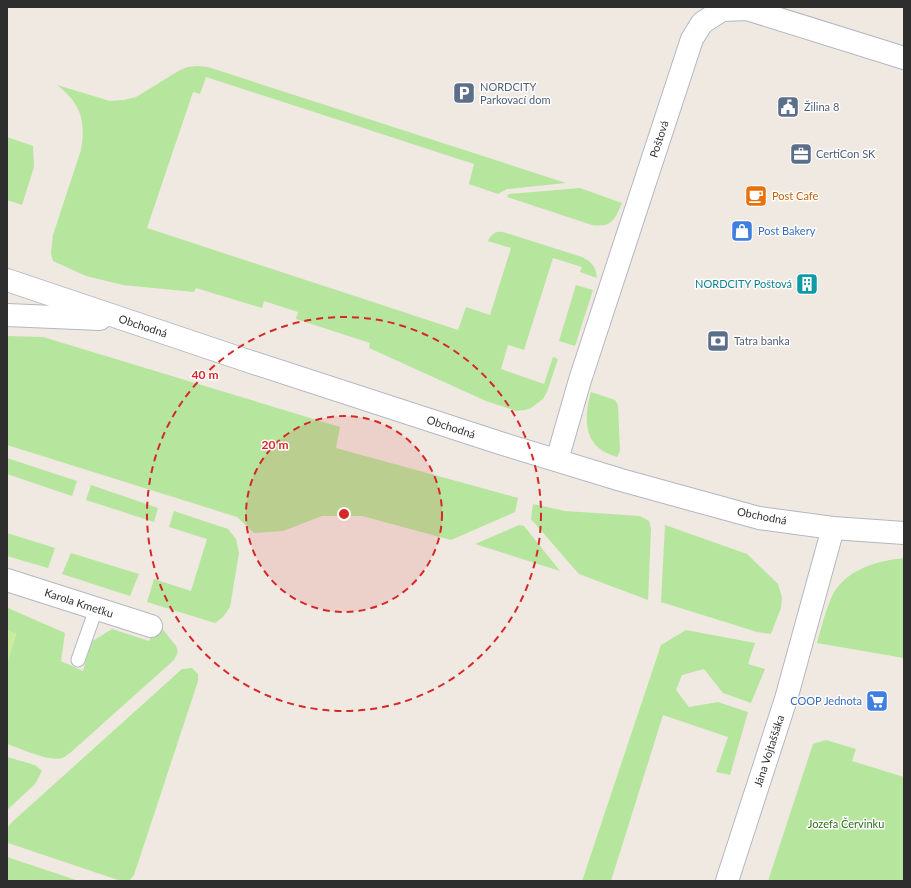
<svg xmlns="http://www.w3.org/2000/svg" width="911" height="888" font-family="Lato,sans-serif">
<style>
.green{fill:#b6e59e}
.pitch{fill:#c9ec9a}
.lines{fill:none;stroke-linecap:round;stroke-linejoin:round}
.service-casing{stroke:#b4b7c1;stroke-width:15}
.minor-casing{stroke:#b4b7c1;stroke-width:24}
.service{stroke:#fff;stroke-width:13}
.minor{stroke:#fff;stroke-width:22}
.ring{fill:none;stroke:#d62828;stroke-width:2;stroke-dasharray:7 5}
.labels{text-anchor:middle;stroke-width:3;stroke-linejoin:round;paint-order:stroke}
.service-label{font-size:11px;fill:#4e5e75;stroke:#fff;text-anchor:start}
.street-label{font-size:11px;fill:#2e2e2e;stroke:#fff}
.food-label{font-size:11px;fill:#c56008;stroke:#fff;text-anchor:start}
.shop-label{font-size:11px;fill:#366cbe;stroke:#fff;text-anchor:start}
.culture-label{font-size:11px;fill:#0d838f;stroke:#fff;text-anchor:end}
.park-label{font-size:11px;fill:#2c6e1b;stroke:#fff}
.centre{fill:#d62828;stroke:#fff;stroke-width:2}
.ring-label{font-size:12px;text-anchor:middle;font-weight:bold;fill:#d62828;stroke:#fff;stroke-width:3;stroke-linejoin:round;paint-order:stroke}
</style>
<rect width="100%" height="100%" fill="#efe9e1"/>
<g class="green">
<path d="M197,66L208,67L566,183L507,189L498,194L469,184L474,164L206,77L200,94L193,92L147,228L458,330L466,307L490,315L511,248L488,241C491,234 496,231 503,232L582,257C592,262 596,267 597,278L580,272L582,267L553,258L524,350L508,345L501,369L544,384L553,357L558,359L547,392L543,399L531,408L525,410L516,411L486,401L369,348L370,343L296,319L298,312L264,301L262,308L196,288L194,292L123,285L86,276L53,261L51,253L53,235L81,150C86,120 81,104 57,85L110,101L124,100L136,97L180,70L188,67Z"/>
<path d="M7,137L33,146L34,167L22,205L7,200Z"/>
<path d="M580,188L622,203C615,219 612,228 592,225L507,197L509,194Z"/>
<path d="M576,285L593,290L575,346L559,341Z"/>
<path d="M7,336L43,337L340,427L336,448L518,498L515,512L451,540L362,516H322L283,531L254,533L237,517L7,445Z"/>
<path d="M591,392L615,400L618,405L620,451L617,457C611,455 605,453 600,449C582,435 586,410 591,392Z"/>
<path d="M7,458L77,481L72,496L7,474Z"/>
<path d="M91,485L158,508L154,522L86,500Z"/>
<path d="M533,504L565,511L640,516L649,521L651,528L648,600L579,574L531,519Z"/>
<path d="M174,511L228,529L236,539L239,553L230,607L223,617L215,623L147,602L154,579L191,591L207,539L169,527Z"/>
<path d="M519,525L524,526L560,571L475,544Z"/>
<path d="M665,525L747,554L778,584L782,598L781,608L771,634L757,632L661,602Z"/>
<path d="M7,533L55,548L48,568L7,556Z"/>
<path d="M71,553L139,574L130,596L62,574Z"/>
<path d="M904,558V658L817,643C821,629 824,615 830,601C841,571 875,561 904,558Z"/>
<path d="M8,608L65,633L61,661L83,671L91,642L112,629L149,641L157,622L176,646L178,652L174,660L70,753C68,754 65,757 62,758C49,762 20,748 7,744V663L16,634L7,631V611Z"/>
<path d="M686,630L755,643L748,664L765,669L751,703L723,693L704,669L682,675L676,690L689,707L718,702L748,712L730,775L716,772L728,737L663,715L611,881H582L661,645Z"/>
<path d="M192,668L198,674V681L134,875L130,880L121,881L8,843L7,829L11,823L182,669Z"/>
<path d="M826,740L856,749L852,761L904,777V881H768L813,744Z"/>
<path d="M7,757L35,765L42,771L35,784L7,810Z"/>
<path d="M7,857L79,881H7Z"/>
</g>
<path class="pitch" d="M7,631L16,633L7,663Z"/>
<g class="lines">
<g class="service-casing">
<path id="service" d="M78,660L96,609"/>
</g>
<g class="minor-casing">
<g id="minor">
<path d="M7,280L245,360L500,443L621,480L759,518L833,528L904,533"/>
<path d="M7,315L100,319"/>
<path d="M557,460L580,380L692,39L702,23L722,10L747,9L904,58"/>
<path d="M7,580L151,626"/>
<path d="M727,881L786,699L833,528"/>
</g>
</g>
<use href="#service" class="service"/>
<use href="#minor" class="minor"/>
</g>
<circle cx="344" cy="514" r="98" fill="#d62828" fill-opacity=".12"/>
<g class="ring">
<circle cx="344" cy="514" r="98"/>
<circle cx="344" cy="514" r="197"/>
</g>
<defs>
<g id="parking-square" transform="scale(1.15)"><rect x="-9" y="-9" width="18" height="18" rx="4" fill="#5c6f8a" stroke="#fff"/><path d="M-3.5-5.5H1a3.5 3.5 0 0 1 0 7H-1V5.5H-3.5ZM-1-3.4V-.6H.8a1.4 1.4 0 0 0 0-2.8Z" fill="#fff"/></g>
<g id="civic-square" transform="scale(1.15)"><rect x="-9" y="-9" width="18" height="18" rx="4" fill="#5c6f8a" stroke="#fff"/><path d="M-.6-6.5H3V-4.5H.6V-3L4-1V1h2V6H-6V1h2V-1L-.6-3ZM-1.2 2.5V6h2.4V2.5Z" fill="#fff"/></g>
<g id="office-square" transform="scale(1.15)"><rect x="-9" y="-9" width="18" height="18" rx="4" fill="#5c6f8a" stroke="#fff"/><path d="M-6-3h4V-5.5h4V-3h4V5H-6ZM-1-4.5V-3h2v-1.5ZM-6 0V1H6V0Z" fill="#fff"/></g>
<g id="cafe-square" transform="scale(1.15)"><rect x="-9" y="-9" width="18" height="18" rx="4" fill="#e8710a" stroke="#fff"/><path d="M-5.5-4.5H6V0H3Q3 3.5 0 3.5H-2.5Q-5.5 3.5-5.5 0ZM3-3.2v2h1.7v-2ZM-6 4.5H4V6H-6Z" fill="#fff"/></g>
<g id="shop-square" transform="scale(1.15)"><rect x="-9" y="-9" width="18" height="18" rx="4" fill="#3f7fe0" stroke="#fff"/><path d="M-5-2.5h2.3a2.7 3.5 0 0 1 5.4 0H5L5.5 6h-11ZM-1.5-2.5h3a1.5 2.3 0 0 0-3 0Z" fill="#fff"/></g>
<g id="building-square" transform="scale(1.15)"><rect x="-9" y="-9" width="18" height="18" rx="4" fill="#0f9aa8" stroke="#fff"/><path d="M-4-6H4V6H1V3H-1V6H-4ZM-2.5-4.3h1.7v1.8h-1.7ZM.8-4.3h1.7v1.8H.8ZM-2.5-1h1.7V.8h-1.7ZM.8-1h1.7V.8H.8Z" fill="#fff"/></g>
<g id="bank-square" transform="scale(1.15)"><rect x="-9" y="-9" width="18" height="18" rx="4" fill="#5c6f8a" stroke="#fff"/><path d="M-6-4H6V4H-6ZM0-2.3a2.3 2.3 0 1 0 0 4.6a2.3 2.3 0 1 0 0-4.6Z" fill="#fff"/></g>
<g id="supermarket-square" transform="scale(1.15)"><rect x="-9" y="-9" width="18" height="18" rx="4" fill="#3f7fe0" stroke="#fff"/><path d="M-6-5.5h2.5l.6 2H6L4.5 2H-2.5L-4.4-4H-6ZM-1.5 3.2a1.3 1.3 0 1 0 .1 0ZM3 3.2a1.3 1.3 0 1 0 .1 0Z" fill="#fff"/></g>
</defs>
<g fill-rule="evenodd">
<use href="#parking-square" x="464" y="93"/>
<use href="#civic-square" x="788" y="107"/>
<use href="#office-square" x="801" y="154"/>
<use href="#cafe-square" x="756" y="196"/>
<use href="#shop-square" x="742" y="231"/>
<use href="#building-square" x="807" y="284"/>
<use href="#bank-square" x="718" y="341"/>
<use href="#supermarket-square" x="877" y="701"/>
</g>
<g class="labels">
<g class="service-label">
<text x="480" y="91">NORDCITY<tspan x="480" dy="13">Parkovací dom</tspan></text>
<text x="804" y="111">Žilina 8</text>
<text x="816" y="158">CertiCon SK</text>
<text x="734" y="345">Tatra banka</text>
</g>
<g class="street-label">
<text transform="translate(659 139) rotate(-72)" y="4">Poštová</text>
<text transform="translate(143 326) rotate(18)" y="4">Obchodná</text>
<text transform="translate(451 427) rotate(18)" y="4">Obchodná</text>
<text transform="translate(762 516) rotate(11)" y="4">Obchodná</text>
<text transform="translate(79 603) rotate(18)" y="4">Karola Kmeťku</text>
<text transform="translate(769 751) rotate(-72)" y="4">Jána Vojtaššáka</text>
</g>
<g class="food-label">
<text x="772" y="200">Post Cafe</text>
</g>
<g class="shop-label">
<text x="758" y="235">Post Bakery</text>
<text x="862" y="705" text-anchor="end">COOP Jednota</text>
</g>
<g class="culture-label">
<text x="792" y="288">NORDCITY Poštová</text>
</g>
<g class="park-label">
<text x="846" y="828">Jozefa Červinku</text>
</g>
</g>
<circle cx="344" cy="514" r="6" class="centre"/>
<g class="ring-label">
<text x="205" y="379">40 m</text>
<text x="275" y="449">20 m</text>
</g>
<rect width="911" height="888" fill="none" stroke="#2e2e2e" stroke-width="16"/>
</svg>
